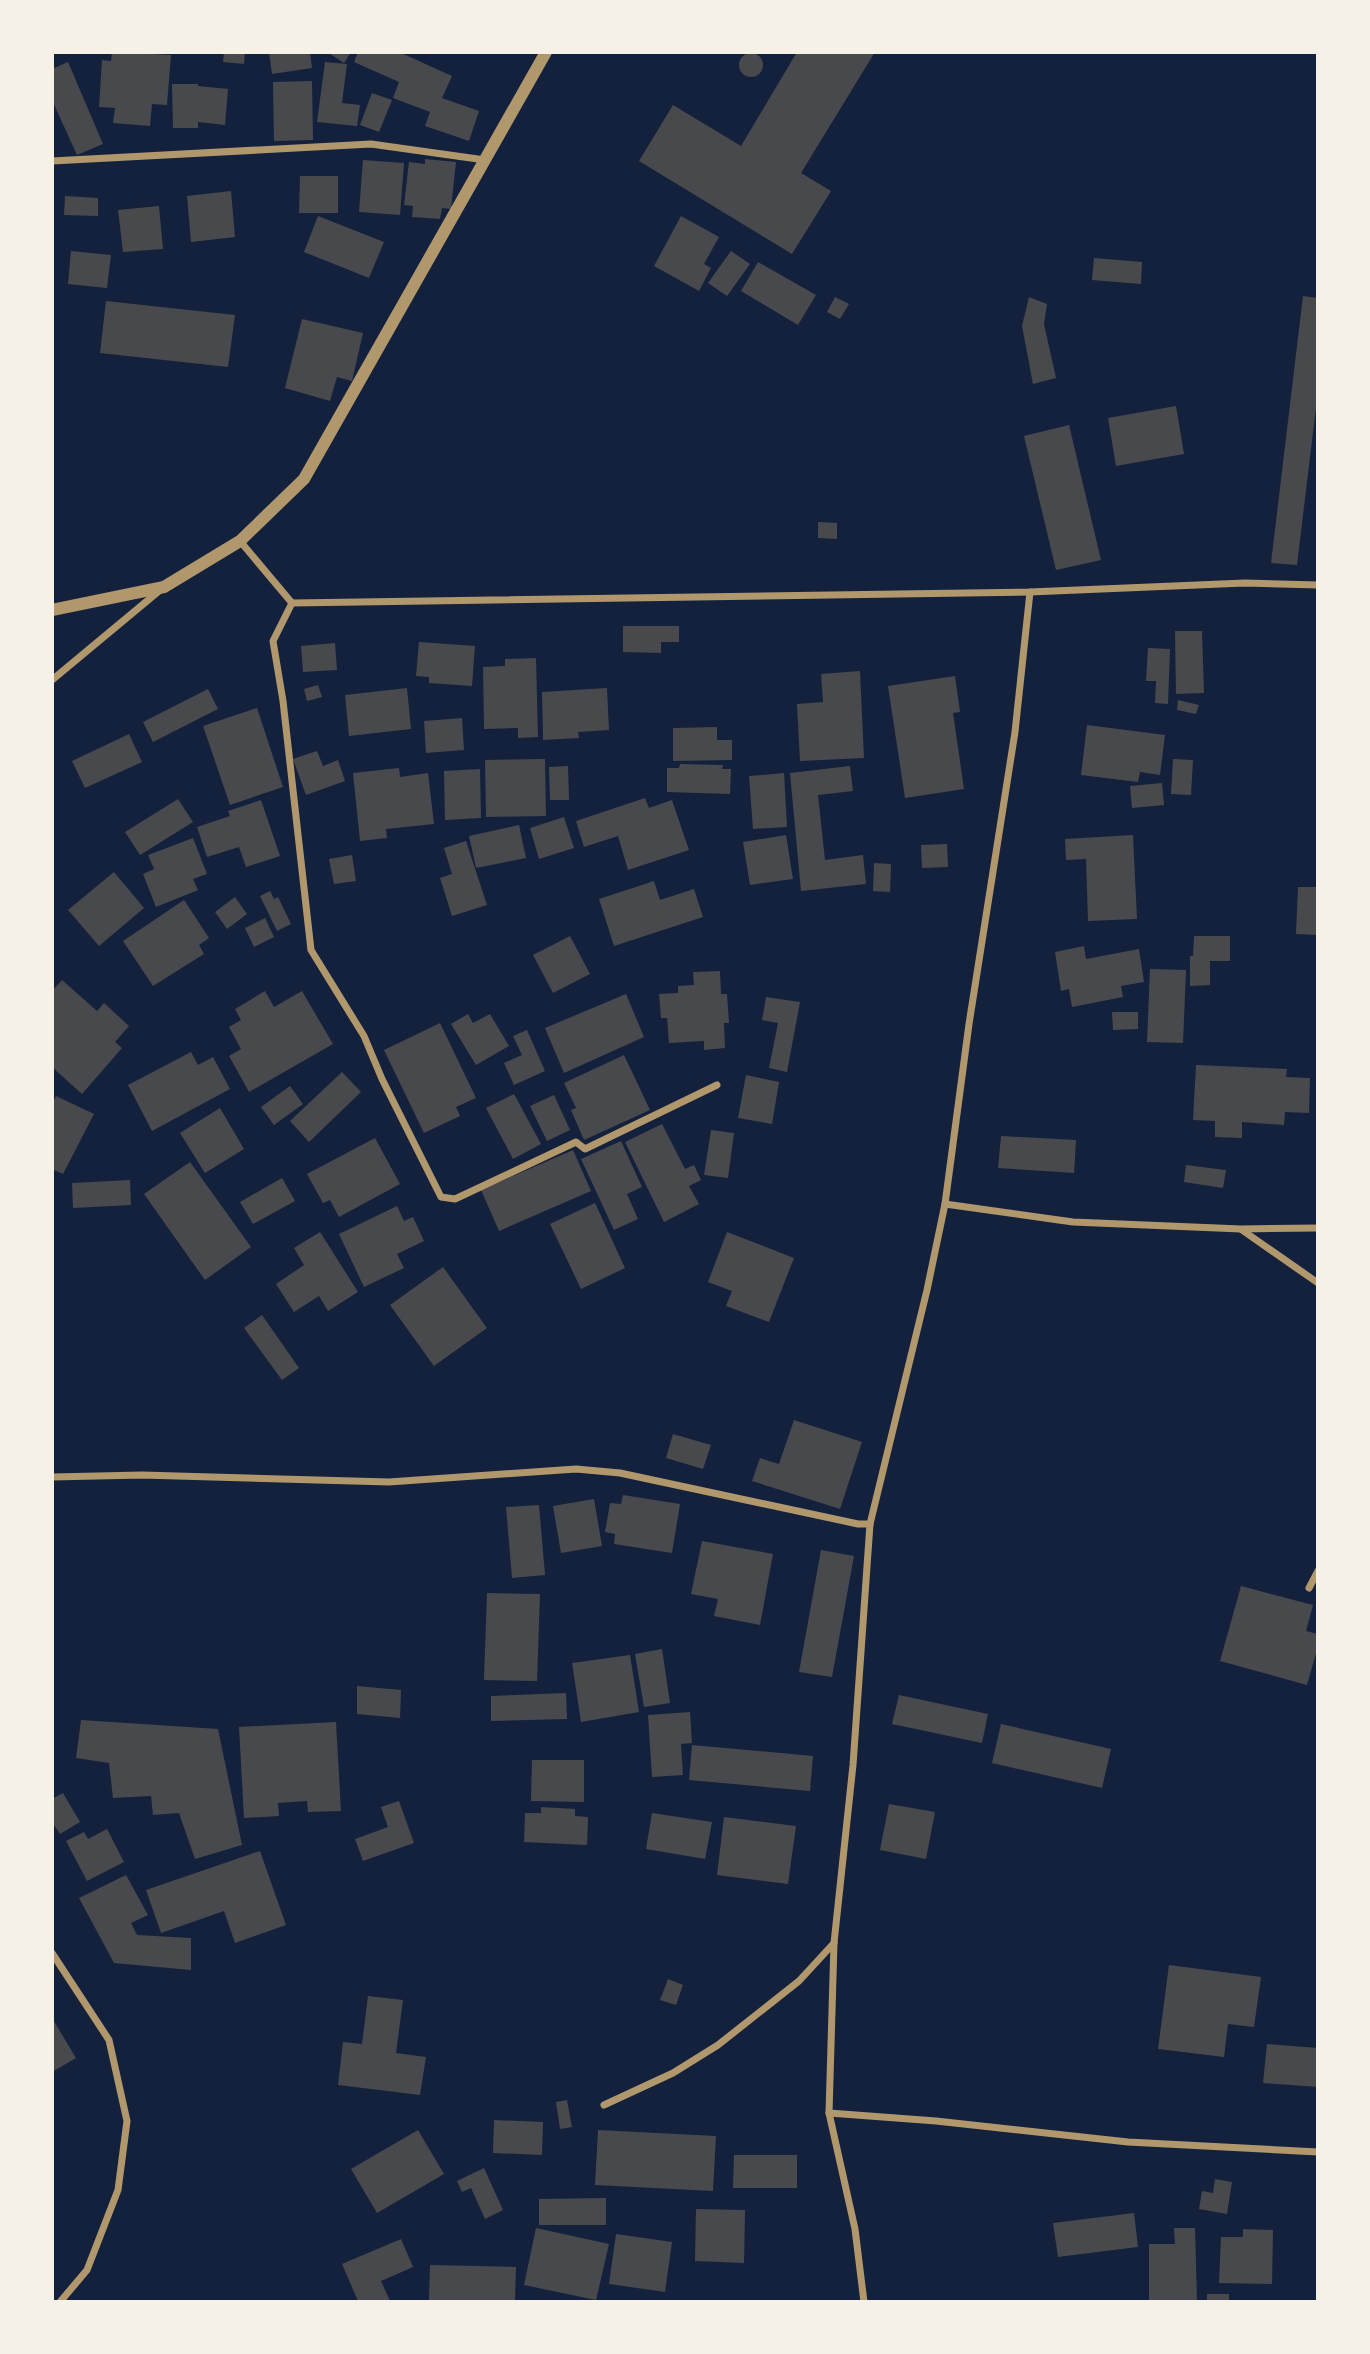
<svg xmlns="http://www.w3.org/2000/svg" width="1370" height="2354" font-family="'IBM Plex Sans',sans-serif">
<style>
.building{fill:#48494c}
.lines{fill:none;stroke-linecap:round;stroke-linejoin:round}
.minor{stroke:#b1986c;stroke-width:7}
.tertiary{stroke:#b1986c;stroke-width:12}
</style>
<rect width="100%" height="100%" fill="#14213d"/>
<g class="building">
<path d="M112,52L171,55L167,105L152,104L150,126L113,123L115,108L99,107L102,60L111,61Z"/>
<path d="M224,52H245L244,64L223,62Z"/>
<path d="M269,52H310L312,68L272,74Z"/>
<path d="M327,52H351L344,63Z"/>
<path d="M358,52H399L452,76L442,98L479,111L469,141L425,126L430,112L393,98L399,82L354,62Z"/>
<path d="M797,52H875L801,173L831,191L792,254L639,161L673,105L741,146Z"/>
<circle cx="751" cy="65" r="12"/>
<path d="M68,62L103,144L77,155L52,100V69Z"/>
<path d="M325,62L347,64L342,103L360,105L357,126L317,122Z"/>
<path d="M312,81L313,140L274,141L273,82Z"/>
<path d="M172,84H198V86L228,89L225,125L198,122V128H173Z"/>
<path d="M372,93L392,100L379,132L360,125Z"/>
<path d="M425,159L456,162L451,209L442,208L440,219L412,217L413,206L404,205L409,162L425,164Z"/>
<path d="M363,160L404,163L400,215L359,212Z"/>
<path d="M300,176H338V213H299Z"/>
<path d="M231,191L235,237L191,242L187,196Z"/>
<path d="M65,196L98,198V216L64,215Z"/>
<path d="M159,206L163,249L123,252L118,210Z"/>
<path d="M318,216L384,242L369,278L304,252Z"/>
<path d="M681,216L719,237L704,264L711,268L699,291L654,266Z"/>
<path d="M71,251L111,255L107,288L68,284Z"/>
<path d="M731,251L750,264L727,296L708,283Z"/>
<path d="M1094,258L1142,262L1141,284L1092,280Z"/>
<path d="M758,262L816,295L798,325L741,291Z"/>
<path d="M1303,296L1318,298V391L1297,565L1271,563Z"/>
<path d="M835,297L849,304L840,319L827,312Z"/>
<path d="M1029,297L1047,304L1044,324L1056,378L1033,384L1022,326Z"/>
<path d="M106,301L235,315L228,367L100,353Z"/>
<path d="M302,319L363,333L352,381L337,377L330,401L285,388Z"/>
<path d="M1176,406L1184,454L1116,466L1108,418Z"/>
<path d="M1069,425L1101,560L1056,570L1024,436Z"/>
<path d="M818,522L837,523V539L818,538Z"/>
<path d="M623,626H679V642H661V653L623,652Z"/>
<path d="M1175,631H1202L1204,693L1176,694Z"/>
<path d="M419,642L475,646L472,686L429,683V677L416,676Z"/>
<path d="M335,643L337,670L303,672L301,646Z"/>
<path d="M1148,648L1170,649L1168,704L1155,703L1156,681H1146Z"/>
<path d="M536,658L538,737L518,738V728L484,729L483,667L505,666V659Z"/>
<path d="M860,671L864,758L800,761L797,704L823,702L821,674Z"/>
<path d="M955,676L960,712L953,713L964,789L905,798L888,686Z"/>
<path d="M318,685L322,697L307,701L304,689Z"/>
<path d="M407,688L411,729L349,736L345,695Z"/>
<path d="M607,688L609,730L578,732L579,738L543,740L542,692Z"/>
<path d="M208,689L218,709L153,742L143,722Z"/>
<path d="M1178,700L1199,705L1196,714L1177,710Z"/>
<path d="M257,708L283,787L230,805L203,726Z"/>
<path d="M462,718L464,750L426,753L424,721Z"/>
<path d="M1087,725L1165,735L1160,775L1140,772L1138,782L1081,775Z"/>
<path d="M717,727V740H732V760L673,761V728Z"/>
<path d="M129,734L142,762L85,788L72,761Z"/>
<path d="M317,751L323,766L338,760L345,781L306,795L293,759Z"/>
<path d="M545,759L546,816L486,817L485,760Z"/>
<path d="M1173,759L1193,760L1191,795L1171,794Z"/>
<path d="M680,764L723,765L722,769H731L730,794L667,792V768H679Z"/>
<path d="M568,766L569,800H550L549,767Z"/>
<path d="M850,766L853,791L818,795L825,860L863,855L866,884L801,891L790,773Z"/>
<path d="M399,768L400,777L428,773L434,824L386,829L387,838L360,841L353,773Z"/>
<path d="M480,769L481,818L445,820L444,771Z"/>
<path d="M784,773L787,827L753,829L749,776Z"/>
<path d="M1162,783L1164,805L1132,808L1130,786Z"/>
<path d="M645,798L649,808L672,800L689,850L628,870L618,836L584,847L576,821Z"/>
<path d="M178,799L193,822L140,855L125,832Z"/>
<path d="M261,800L280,856L246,867L239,847L207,857L197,827L230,816L228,811Z"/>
<path d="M564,817L574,848L539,859L530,828Z"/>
<path d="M519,825L526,858L476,868L469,836Z"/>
<path d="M786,835L793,879L750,885L743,842Z"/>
<path d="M1133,835L1137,919L1088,921L1086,859L1066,860L1065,839Z"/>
<path d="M193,838L207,874L193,879L198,890L156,907L143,874L154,869L148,855Z"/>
<path d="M466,841L487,905L452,916L440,878L452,874L444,848Z"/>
<path d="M947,844L948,867L922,868L921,845Z"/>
<path d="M352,855L356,881L334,884L329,859Z"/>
<path d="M874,863L891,864L890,892L873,891Z"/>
<path d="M114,872L144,908L99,946L68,910Z"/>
<path d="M654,881L660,900L694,889L703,917L614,946L599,899Z"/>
<path d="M1298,887H1318V935L1296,934Z"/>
<path d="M270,891L274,899L278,897L291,924L277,931L260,896Z"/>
<path d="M235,897L247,914L227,929L215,912Z"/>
<path d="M184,900L209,938L199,945L204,954L153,986L123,941Z"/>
<path d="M265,918L274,937L254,947L245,928Z"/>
<path d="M570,936L590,974L553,993L533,955Z"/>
<path d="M1194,936H1230V961H1210V985L1190,986V956H1193Z"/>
<path d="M1084,946L1086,959L1139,949L1144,982L1121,986L1123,997L1072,1007L1069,989L1061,991L1055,952Z"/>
<path d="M1150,969L1186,970L1183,1043L1147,1042Z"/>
<path d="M720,971L721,994H727L729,1023H724L725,1048L704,1050V1041L669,1043L667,1018H661L659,994L678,993V986L694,985L693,972Z"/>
<path d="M62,980L97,1011L104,1003L129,1026L115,1042L122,1048L82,1094L52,1067V991Z"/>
<path d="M265,991L274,1007L302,991L333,1044L249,1092L229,1056L241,1049L229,1027L241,1020L235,1009Z"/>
<path d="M626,994L644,1037L564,1073L545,1028Z"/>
<path d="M766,997L800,1002L787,1072L769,1068L778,1023L762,1020Z"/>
<path d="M1112,1012H1138V1029L1113,1030Z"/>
<path d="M468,1014L473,1023L490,1014L509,1046L476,1065L451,1024Z"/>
<path d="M440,1023L476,1098L456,1107L460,1116L424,1133L384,1050Z"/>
<path d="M527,1030L545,1071L514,1085L504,1063L522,1055L513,1036Z"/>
<path d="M191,1052L198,1065L213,1057L230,1089L152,1131L128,1085Z"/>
<path d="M624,1055L650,1110L584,1140L571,1110L576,1108L564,1083Z"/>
<path d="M1196,1065L1287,1069L1286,1077L1310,1078L1309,1113L1285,1112L1284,1125L1242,1122V1138L1215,1137V1121L1193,1120Z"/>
<path d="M342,1072L361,1092L309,1142L290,1121Z"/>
<path d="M746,1075L779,1082L772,1124L738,1118Z"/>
<path d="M290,1086L303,1104L274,1125L261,1107Z"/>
<path d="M514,1094L541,1144L513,1159L486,1108Z"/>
<path d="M554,1095L570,1130L547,1141L530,1106Z"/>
<path d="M56,1096L94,1114L63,1174L52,1169V1104Z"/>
<path d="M220,1108L244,1149L205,1173L180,1133Z"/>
<path d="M662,1124L685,1169L694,1165L701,1180L689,1186L699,1204L664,1222L625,1142Z"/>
<path d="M711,1130L734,1133L728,1178L704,1175Z"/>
<path d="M1001,1136L1076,1140L1074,1173L998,1168Z"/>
<path d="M375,1138L400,1184L339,1217L330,1200L323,1203L307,1174Z"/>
<path d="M621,1141L642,1187L627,1194L638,1219L614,1230L581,1159Z"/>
<path d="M573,1150L591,1191L499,1231L481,1190Z"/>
<path d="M190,1162L251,1247L205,1280L144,1194Z"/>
<path d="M1186,1165L1226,1170L1223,1188L1184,1182Z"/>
<path d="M282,1178L295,1201L253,1224L240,1202Z"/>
<path d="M130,1180L131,1205L73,1208L72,1183Z"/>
<path d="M595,1203L625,1268L581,1289L550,1224Z"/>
<path d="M397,1206L404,1221L413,1217L424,1241L397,1254L404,1268L364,1287L339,1234Z"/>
<path d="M320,1232L358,1292L328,1311L319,1296L294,1312L276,1284L304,1265L294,1248Z"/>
<path d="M727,1232L794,1258L769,1322L726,1306L732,1291L708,1282Z"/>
<path d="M443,1267L487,1328L434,1366L390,1305Z"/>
<path d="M262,1315L299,1368L282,1380L244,1328Z"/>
<path d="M794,1420L862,1442L840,1509L752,1481L760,1458L779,1464Z"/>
<path d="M673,1434L711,1445L703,1469L666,1458Z"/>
<path d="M623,1495L680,1504L672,1553L614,1544L615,1534L605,1532L610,1503L621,1504Z"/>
<path d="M594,1499L602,1546L561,1553L553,1506Z"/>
<path d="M539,1505L545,1575L512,1578L506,1507Z"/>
<path d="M702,1541L773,1554L760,1625L714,1616L718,1599L691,1594Z"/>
<path d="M821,1550L854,1556L832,1677L799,1672Z"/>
<path d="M1241,1586L1313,1605L1306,1631L1318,1634V1646L1307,1685L1220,1661Z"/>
<path d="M487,1593L540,1594L537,1681L484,1680Z"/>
<path d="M662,1649L670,1703L644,1707L635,1654Z"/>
<path d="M630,1655L639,1712L581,1722L572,1663Z"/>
<path d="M357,1686L401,1690L400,1718L357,1714Z"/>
<path d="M566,1693L567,1719L491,1721V1696Z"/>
<path d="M899,1695L988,1714L982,1743L892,1724Z"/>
<path d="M690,1712L692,1743L681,1744L683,1775L652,1777L648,1715Z"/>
<path d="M81,1720L218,1729L242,1845L195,1859L179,1813L153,1815L151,1796L113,1798L109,1763L76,1758Z"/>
<path d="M336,1722L341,1811L308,1812L307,1801L278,1803L279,1816L244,1818L239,1727Z"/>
<path d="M1001,1724L1111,1749L1102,1788L992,1763Z"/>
<path d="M692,1745L813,1756L810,1791L689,1780Z"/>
<path d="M532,1760H584V1802L531,1801Z"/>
<path d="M63,1793L80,1822L60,1834L52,1822V1799Z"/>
<path d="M399,1801L414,1843L363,1861L355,1839L388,1827L381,1807Z"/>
<path d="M889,1804L935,1812L926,1859L880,1850Z"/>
<path d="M541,1807L575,1809V1816L588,1817L587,1845L524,1842L525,1813H541Z"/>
<path d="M652,1813L712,1822L705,1859L646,1849Z"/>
<path d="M724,1817L796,1826L788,1884L717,1875Z"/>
<path d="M107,1829L124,1862L87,1881L66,1841L84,1832L88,1839Z"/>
<path d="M260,1851L286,1925L235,1943L224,1911L161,1933L146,1890Z"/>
<path d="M126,1875L148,1915L131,1923L137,1935L191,1938V1970L114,1963L79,1898Z"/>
<path d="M1169,1965L1261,1977L1254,2027L1228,2024L1224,2057L1158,2049Z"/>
<path d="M668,1979L683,1985L676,2005L660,2000Z"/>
<path d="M368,1996L403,2000L396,2053L426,2057L420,2095L338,2085L343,2042L362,2044Z"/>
<path d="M52,2018L76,2058L52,2072Z"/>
<path d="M1267,2044L1318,2048V2087L1263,2083Z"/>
<path d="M567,2100L572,2127L560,2129L556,2102Z"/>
<path d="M494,2120L543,2122L542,2155L493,2153Z"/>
<path d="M418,2130L444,2174L377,2213L351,2169Z"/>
<path d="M598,2130L716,2136L713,2191L595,2185Z"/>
<path d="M734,2155H797V2188H733Z"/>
<path d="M484,2168L503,2210L485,2219L471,2188L462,2192L457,2181Z"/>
<path d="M1215,2179L1232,2182L1227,2214L1199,2209L1202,2191L1213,2193Z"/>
<path d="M606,2198V2225H539V2199Z"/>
<path d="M696,2209L745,2210L744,2263L695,2261Z"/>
<path d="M1134,2213L1138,2247L1058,2257L1053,2223Z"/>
<path d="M536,2228L609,2244L596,2300L524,2285Z"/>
<path d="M1174,2228H1195L1197,2301H1149V2244H1175Z"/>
<path d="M1243,2229L1273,2230L1272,2284L1219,2283L1221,2237H1243Z"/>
<path d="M616,2234L672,2242L665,2292L609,2284Z"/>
<path d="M401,2239L413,2267L381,2281L390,2301H358L342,2264Z"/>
<path d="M430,2265L516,2267L515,2301L429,2300Z"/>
<rect x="1207" y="2294" width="22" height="7"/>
</g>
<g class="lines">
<g class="minor">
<path d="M52,161L371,144L485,160"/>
<path d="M240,541L292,603"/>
<path d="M292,603L1030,592L1245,583L1318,585"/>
<path d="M292,603L273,641L283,701L311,950L364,1036L382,1079L441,1197L455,1199L576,1142L585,1149L717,1085"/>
<path d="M52,680L159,591"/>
<path d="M945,1204L1073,1222L1241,1229L1318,1228"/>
<path d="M1242,1230L1318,1283"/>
<path d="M52,1477L142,1475L389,1482L576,1469L620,1473L858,1524H870"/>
<path d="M1309,1588L1318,1571"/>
<path d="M52,1953L109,2040L127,2121L118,2190L87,2270L60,2302"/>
<path d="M604,2105L673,2073L718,2045L799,1981L834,1943"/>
<path d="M829,2113L936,2121L1128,2142L1318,2152"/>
<path d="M864,2302L855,2229L829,2113L834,1943L853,1765L870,1524L927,1290L945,1204L969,1024L1015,732L1030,592"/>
</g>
<path class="tertiary" d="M52,610L164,587L240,541L304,479L546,52"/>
</g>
<rect width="1370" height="2354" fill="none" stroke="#f6f1e7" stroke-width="108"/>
</svg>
